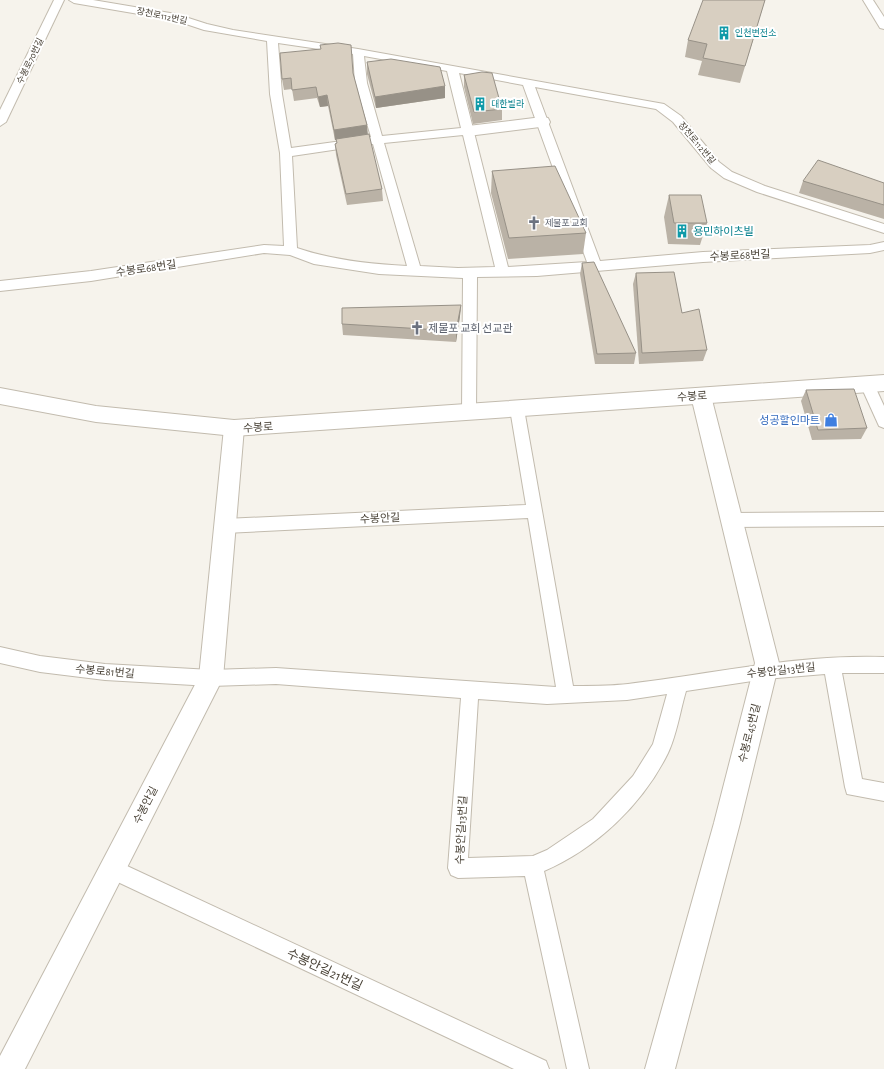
<svg xmlns="http://www.w3.org/2000/svg" width="884" height="1069" font-family="'Alegreya Sans','Noto Sans KR',sans-serif">
<style>
.lines{fill:none;stroke-linecap:round;stroke-linejoin:round}
.service-casing{stroke:#c2bbae;stroke-width:2}
.minor-casing{stroke:#c2bbae;stroke-width:2}
.tertiary-casing{stroke:#c2bbae;stroke-width:2}
.service{fill:#fff;fill-rule:evenodd}
.minor{fill:#fff;fill-rule:evenodd}
.tertiary{fill:#fff;fill-rule:evenodd}
.wall{fill:#bab2a6}
.shaded-wall{fill:#979187}
.building{fill:#d8cfc1;stroke:#979187}
.labels{text-anchor:middle;stroke-width:4;stroke-linejoin:round;paint-order:stroke}
.far-street-label{font-size:9px;fill:#4b4439;stroke:#fff}
.far-culture-label{font-size:9px;fill:#0d838f;stroke:#fff;text-anchor:start}
.far-worship-label{font-size:9px;fill:#5b616d;stroke:#fff;text-anchor:start}
.culture-label{font-size:11px;fill:#0d838f;stroke:#fff;text-anchor:start}
.street-label{font-size:11px;fill:#4b4439;stroke:#fff}
.worship-label{font-size:11px;fill:#5b616d;stroke:#fff;text-anchor:start}
.shop-label{font-size:11px;fill:#366cbe;stroke:#fff;text-anchor:end}
.near-street-label{font-size:13px;fill:#4b4439;stroke:#fff}
</style>
<rect width="100%" height="100%" fill="#f6f3ec"/>
<g class="lines">
<g class="service-casing">
<g id="service">
<path d="M54,0H64L6,122L0,126V110Z"/>
<path d="M69,0H93L176,14L207,24L233,30L358,49L664,104L681,116L719,162L732,172L765,186L884,224V233L757,192L724,178L711,168L673,122L656,109L535,87L600,261L703,252L870,245L884,242V250L870,253L703,262L537,276L477,277L476,412L474,416L469,418L464,416L462,412L463,278L379,274L314,264L290,255L264,253L91,281L0,291V281L91,271L264,245L284,246L280,153L270,94L267,41L204,30L174,20L74,3ZM278,43L353,54L355,83L371,137L291,148L282,94ZM364,56L447,71L461,128L382,136L367,83ZM459,73L523,85L587,262L508,267ZM463,135L495,267L458,268L420,266L384,143ZM373,144L407,266C370,264 332,260 297,248L292,156Z"/>
<path d="M863,0H873L884,17V29L880,28Z"/>
<path d="M867,378L872,380L884,406V428L879,426L860,384L862,380Z"/>
<path d="M517,403L522,405L524,409L573,686C591,686 610,686 628,684C713,674 797,654 884,657V673H842L862,779L884,783V801L847,794L845,787L825,674L765,679L686,691C680,711 677,734 668,753C643,804 596,849 544,871L589,1069H567L525,876L458,878L451,875L448,868L461,698L276,684L211,686L105,680L40,672L0,663V647L40,656L105,664L211,670L276,668L556,687L528,518L225,533L219,531L217,526L219,521L225,519L526,505L510,409L512,405ZM667,694L653,744L633,776L593,819L547,850L533,856L468,858L478,699L547,704L627,700Z"/>
<path d="M884,512V526L731,527L725,525L723,520L725,515L731,513Z"/>
<path d="M112,859L546,1061L549,1069H514L105,876L102,869L105,862Z"/>
</g>
</g>
<g class="minor-casing">
<g id="minor">
<path d="M542,117L548,118L550,122L548,126L468,136L462,135L460,131L462,127L468,126Z"/>
<path d="M701,388L708,391L711,396L779,663L740,823L675,1069H645L714,823L755,663L691,396L694,391Z"/>
<path d="M234,420L241,422L244,428L223,678L25,1069H0V1056L199,677L224,428L227,422Z"/>
</g>
</g>
<g class="tertiary-casing">
<path id="tertiary" d="M884,375V391L234,436L96,422L0,404V388L96,406L234,420Z"/>
</g>
<use href="#service" class="service"/>
<use href="#minor" class="minor"/>
<use href="#tertiary" class="tertiary"/>
</g>
<g class="wall">
<path d="M765,0L740,83L698,75L702,61L685,57L688,40Z"/>
<path d="M320,45L353,73L367,125V135L382,189L383,201L347,205L336,155L335,144L337,143L336,140H335L328,106L320,107L317,98L294,101L292,89L284,90L282,79L321,49Z"/>
<path d="M367,62L445,86V98L376,108L367,74Z"/>
<path d="M464,75L502,109V120L473,124L464,87Z"/>
<path d="M492,171L586,233L583,254L508,259L491,193Z"/>
<path d="M803,181L884,183V219L799,193Z"/>
<path d="M669,195L707,223L700,245L668,244L664,217Z"/>
<path d="M582,263L636,353L634,364H595L580,274Z"/>
<path d="M636,273L682,313L707,350L703,361L639,364L633,284Z"/>
<path d="M461,305L460,316L456,342L343,335L342,324Z"/>
<path d="M806,390L867,428L861,439L812,440L801,401Z"/>
</g>
<g class="shaded-wall">
<path d="M445,86V98L376,108L375,97Z"/>
<path d="M327,95L328,106L320,107L318,97Z"/>
<path d="M367,125L368,136L335,140L334,130Z"/>
<path d="M461,305L460,316L456,342V331Z"/>
</g>
<g class="building">
<path d="M703,0H765L745,66L703,58L707,44L688,40Z"/>
<path d="M338,43L351,45L353,73L367,125L334,130L327,95L318,97L316,87L292,90L291,78L282,79L280,53L321,49L320,45Z"/>
<path d="M391,59L440,67L445,86L375,97L367,62Z"/>
<path d="M482,72L492,73L502,109L474,112L464,75Z"/>
<path d="M369,134L382,189L346,194L335,144L337,143L336,139Z"/>
<path d="M818,160L884,183V205L803,181Z"/>
<path d="M555,166L586,233L509,238L492,171Z"/>
<path d="M669,195H701L707,223H674Z"/>
<path d="M594,262L636,353L597,354L582,263Z"/>
<path d="M674,272L682,313L699,309L707,350L642,353L636,273Z"/>
<path d="M461,305L456,331L342,324V308Z"/>
<path d="M854,389L867,428L818,430L806,390Z"/>
</g>
<defs>
<g id="building-bare" transform="scale(1.08)"><path d="M-4-6H4V6H1V3H-1V6H-4ZM-2.5-4.3h1.7v1.8h-1.7ZM.8-4.3h1.7v1.8H.8ZM-2.5-1h1.7V.8h-1.7ZM.8-1h1.7V.8H.8Z" fill="#0f9aa8" stroke="#fff" stroke-width="2.5" paint-order="stroke"/></g>
<g id="church-bare" transform="scale(1.08)"><path d="M-1.2-6h2.4v3.5h3.3v2.4h-3.3V6h-2.4V-.1h-3.3v-2.4h3.3Z" fill="#6b7280" stroke="#fff" stroke-width="2.5" paint-order="stroke"/></g>
<g id="shop-bare" transform="scale(1.08)"><path d="M-5-2.5h2.3a2.7 3.5 0 0 1 5.4 0H5L5.5 6h-11ZM-1.5-2.5h3a1.5 2.3 0 0 0-3 0Z" fill="#3f7fe0" stroke="#fff" stroke-width="2.5" paint-order="stroke"/></g>
</defs>
<g fill-rule="evenodd">
<use href="#building-bare" x="724" y="33"/>
<use href="#building-bare" x="480" y="104"/>
<use href="#church-bare" x="534" y="223"/>
<use href="#building-bare" x="682" y="231"/>
<use href="#church-bare" x="417" y="328"/>
<use href="#shop-bare" x="831" y="420"/>
</g>
<g class="labels">
<g class="far-street-label">
<text transform="translate(162 16) rotate(12)" y="3">장천로112번길</text>
<text transform="translate(30 61) rotate(-64)" y="3">수봉로70번길</text>
<text transform="translate(697 143) rotate(50)" y="3">장천로112번길</text>
</g>
<g class="far-culture-label">
<text x="735" y="36">인천변전소</text>
<text x="491" y="107">대한빌라</text>
</g>
<g class="far-worship-label">
<text x="545" y="226">제물포 교회</text>
</g>
<g class="culture-label">
<text x="693" y="235">용민하이츠빌</text>
</g>
<g class="street-label">
<text transform="translate(740 255) rotate(-3)" y="4">수봉로68번길</text>
<text transform="translate(146 268) rotate(-8)" y="4">수봉로68번길</text>
<text transform="translate(692 396) rotate(-4)" y="4">수봉로</text>
<text transform="translate(258 427) rotate(-4)" y="4">수봉로</text>
<text transform="translate(380 518) rotate(-3)" y="4">수봉안길</text>
<text transform="translate(781 670) rotate(-6)" y="4">수봉안길13번길</text>
<text transform="translate(105 671) rotate(5)" y="4">수봉로81번길</text>
<text transform="translate(749 733) rotate(-76)" y="4">수봉로45번길</text>
<text transform="translate(145 805) rotate(-63)" y="4">수봉안길</text>
<text transform="translate(461 830) rotate(-87)" y="4">수봉안길13번길</text>
</g>
<g class="worship-label">
<text x="428" y="332">제물포 교회 선교관</text>
</g>
<g class="shop-label">
<text x="820" y="424">성공할인마트</text>
</g>
<g class="near-street-label">
<text transform="translate(325 969) rotate(25)" y="5">수봉안길21번길</text>
</g>
</g>
</svg>
